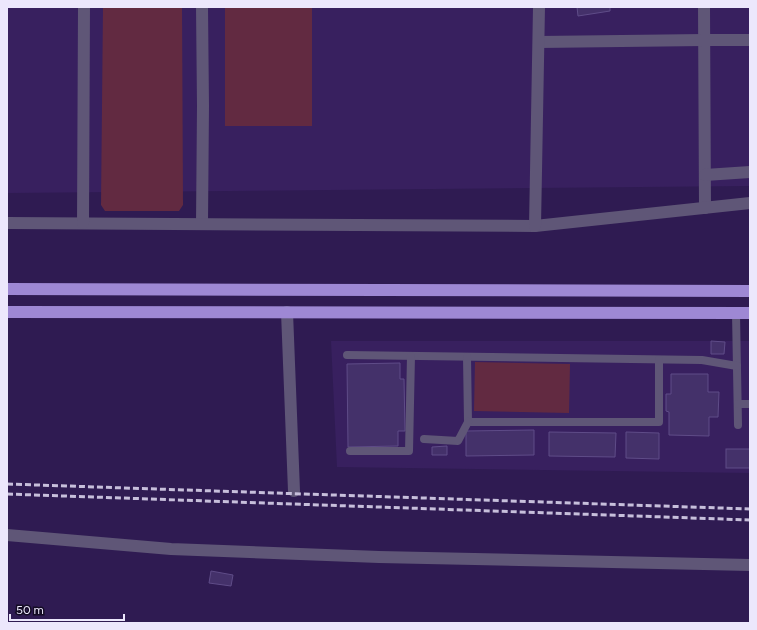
<svg xmlns="http://www.w3.org/2000/svg" width="757" height="630" font-family="Figtree,sans-serif">
<style>
.built{fill:#38205f}
.green{fill:#622a41}
.building{fill:#44316a;stroke:#5f4c88}
.lines{fill:none;stroke-linecap:round;stroke-linejoin:round}
.service{stroke:#5f5677;stroke-width:8}
.minor{stroke:#5f5677;stroke-width:12}
.tertiary{stroke:#5f5677;stroke-width:12}
.trunk{stroke:#9e88d4;stroke-width:12}
.rail{stroke:#c7bfdb;stroke-width:3;stroke-dasharray:6 3;stroke-linecap:butt}
</style>
<rect width="100%" height="100%" fill="#2f1b52"/>
<g class="built">
<path d="M7,7H750V186L7,193Z"/>
<path d="M331,341H750V473L337,467Z"/>
</g>
<g class="green">
<path d="M103,7H182L183,205L179,211H105L101,205Z"/>
<rect x="225" y="7" width="87" height="119"/>
<path d="M475,362L570,364L569,413L474,411Z"/>
</g>
<g class="building">
<path d="M577,7H610V11L578,16Z"/>
<path d="M711,341L725,342L724,354H711Z"/>
<path d="M400,363V379H404L405,431H398V446L348,447L347,364Z"/>
<path d="M671,374H708V392H719L718,417H709V436L669,435V412L666,411V394H671Z"/>
<path d="M534,430V455L466,456V431Z"/>
<path d="M549,432L616,433L615,457L549,456Z"/>
<path d="M626,432L659,433V459L626,458Z"/>
<path d="M447,446V455H432V447Z"/>
<rect x="726" y="449" width="24" height="19"/>
<path d="M211,571L233,575L231,586L209,583Z"/>
</g>
<g class="lines">
<g class="service">
<path d="M736,313L738,425"/>
<path d="M347,355L702,360L737,366"/>
<path d="M467,357L468,422H659V360"/>
<path d="M738,404H750"/>
<path d="M424,439L458,441L468,422"/>
<path d="M350,451H409L411,356"/>
</g>
<g class="minor">
<path d="M202,7L203,106L202,223"/>
<path d="M704,7L705,208"/>
<path d="M539,42L704,40H750"/>
<path d="M705,175L750,172"/>
<path d="M7,223L535,226L750,203"/>
<path d="M83,223L84,7"/>
<path d="M535,226L539,7"/>
<path d="M287,312L294,491"/>
</g>
<path class="tertiary" d="M7,535L171,549L379,557L750,565"/>
<g class="trunk">
<path d="M7,289L750,291"/>
<path d="M7,312L750,313"/>
</g>
<g class="rail">
<path d="M7,484L750,509"/>
<path d="M7,494L750,520"/>
</g>
</g>
<rect width="757" height="630" fill="none" stroke="#ece7fc" stroke-width="16"/>
<path d="M10 614v6h114v-6" fill="none" stroke="#ece7fc" stroke-width="2"/>
<text x="16" y="614" font-size="12" fill="#ece7fc" stroke="#140c24" stroke-width="3" paint-order="stroke">50 m</text>
</svg>
